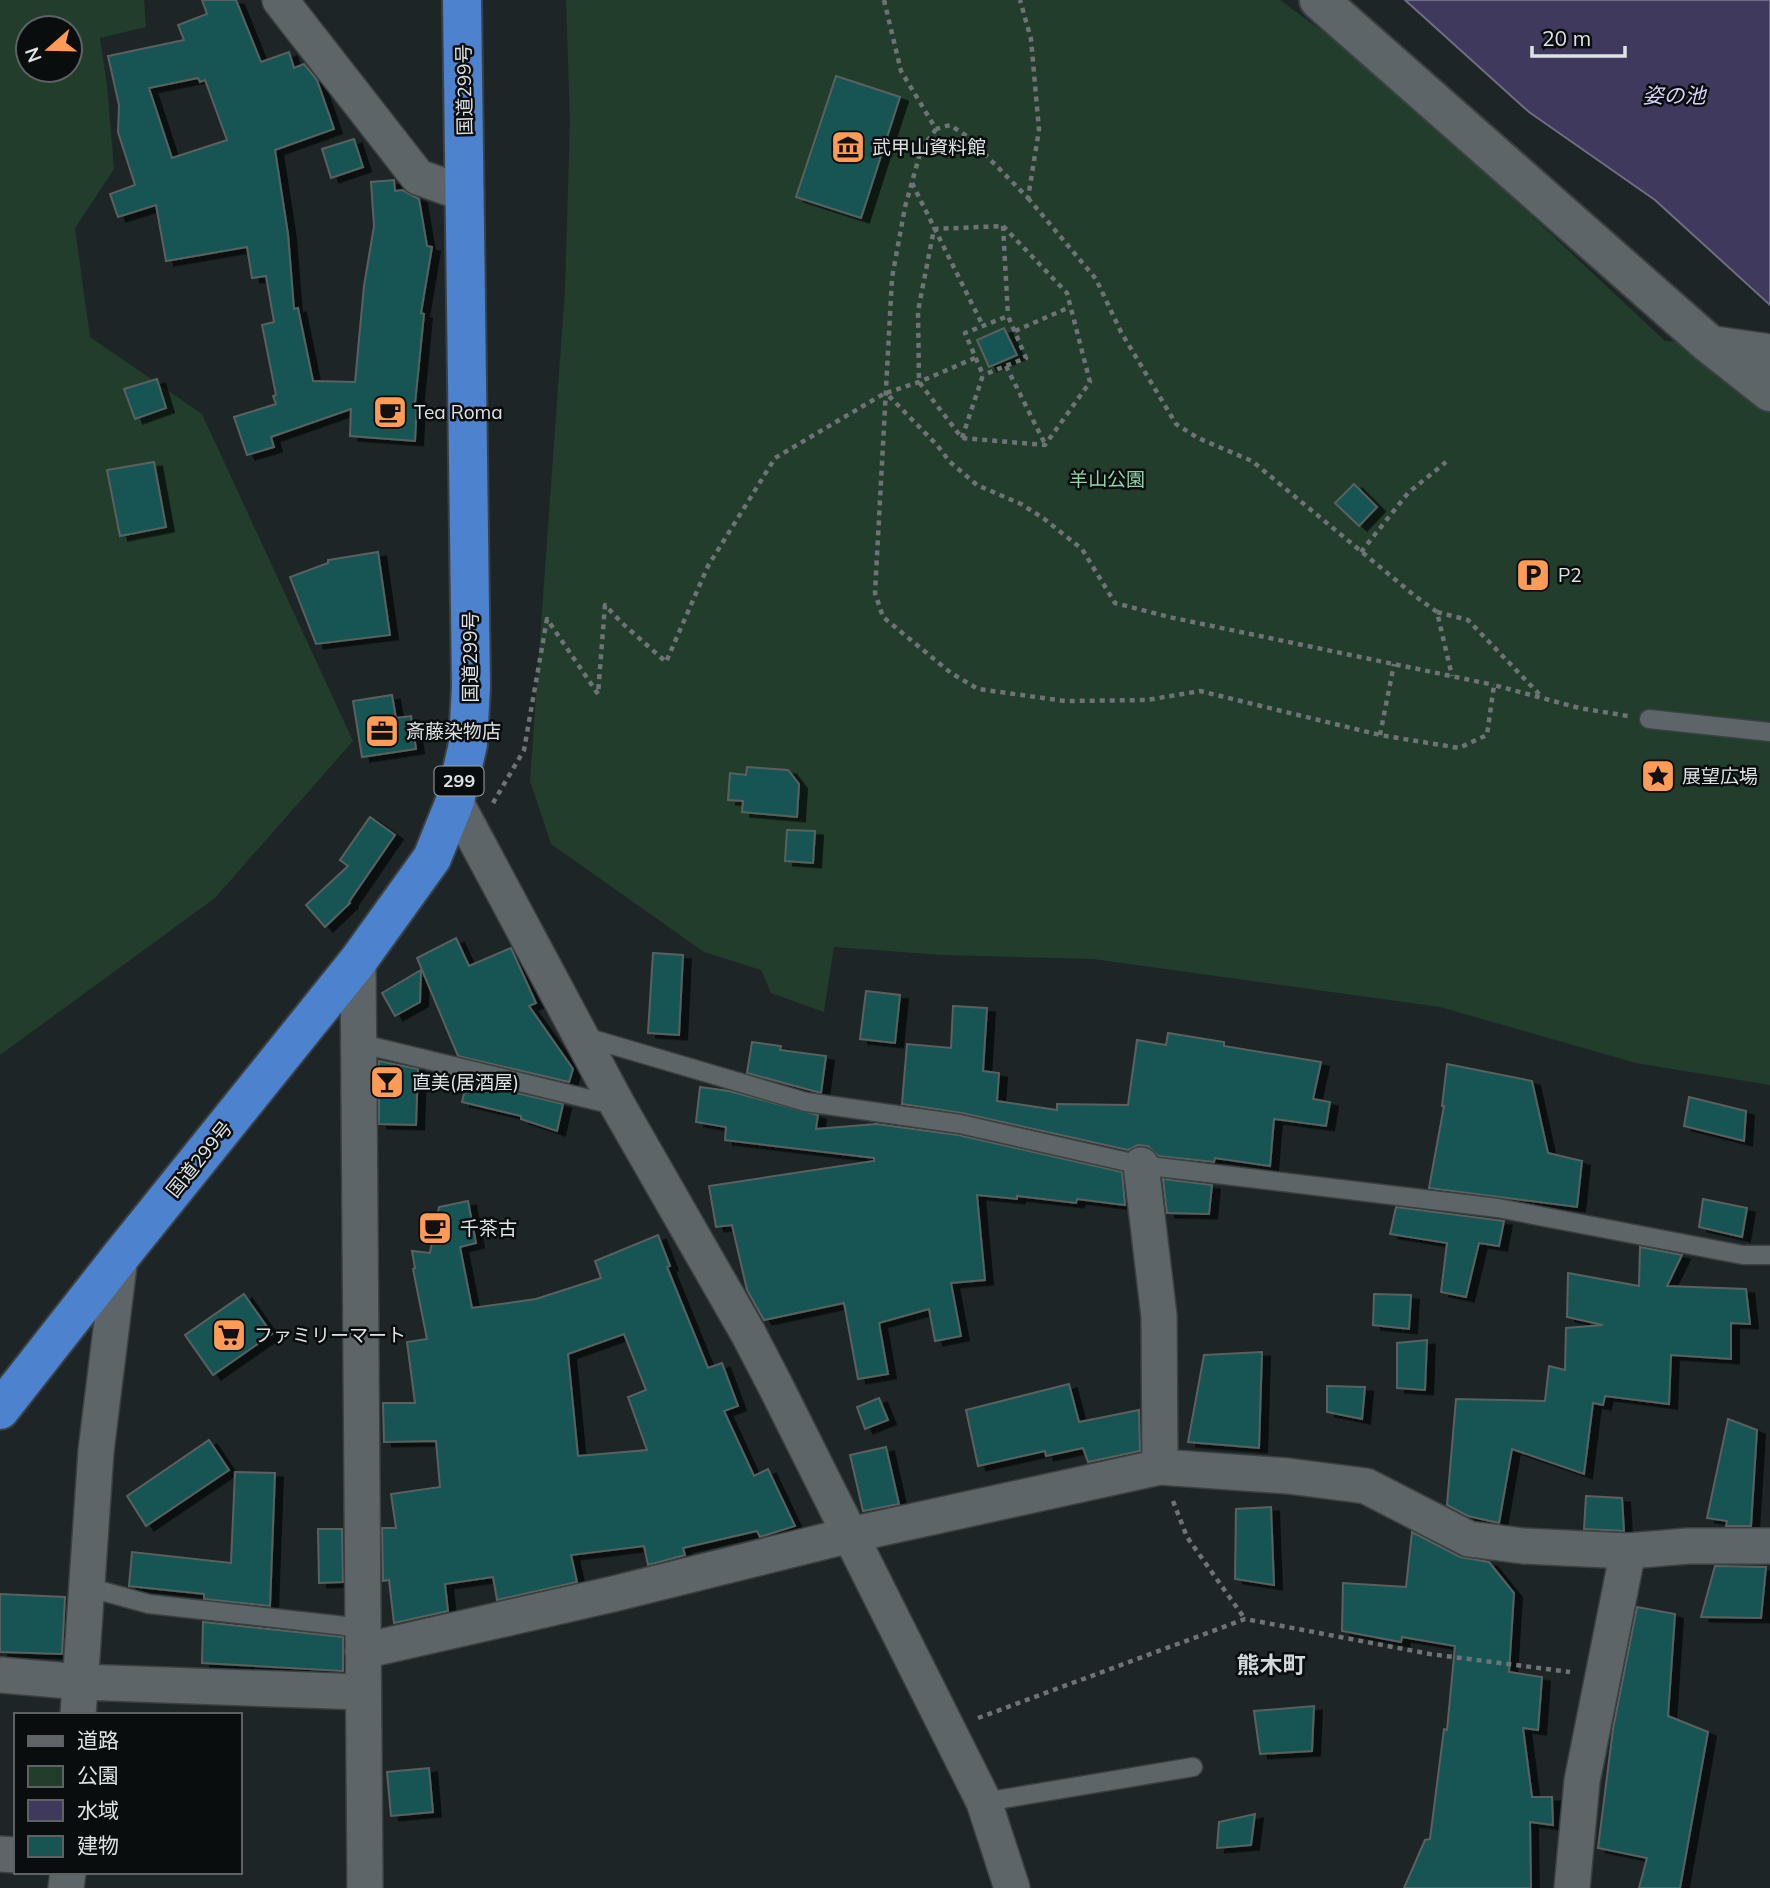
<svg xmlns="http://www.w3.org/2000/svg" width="1770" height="1888" font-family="Mulish,'Noto Sans JP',sans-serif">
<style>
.green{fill:#223d2c;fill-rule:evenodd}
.water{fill:#3f395d;stroke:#6f6c86;stroke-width:2}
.building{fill:#165552;stroke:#596161;stroke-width:2;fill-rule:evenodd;filter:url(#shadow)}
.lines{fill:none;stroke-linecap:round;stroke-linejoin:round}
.service-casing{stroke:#3b4143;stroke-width:21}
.minor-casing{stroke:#3b4143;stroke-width:38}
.tertiary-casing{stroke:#3b4143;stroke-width:42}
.trunk-casing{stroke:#3b4143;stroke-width:42}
.path{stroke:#6e7476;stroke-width:4.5;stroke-dasharray:5 5;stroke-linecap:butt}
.service{stroke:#5d6568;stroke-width:18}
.minor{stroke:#5d6568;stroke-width:35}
.tertiary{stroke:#5d6568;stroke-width:38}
.trunk{stroke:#4d82ce;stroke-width:38}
.labels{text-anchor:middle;stroke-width:5;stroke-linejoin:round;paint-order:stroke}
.shield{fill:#0a0d0e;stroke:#9ea2a4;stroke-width:2}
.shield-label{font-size:18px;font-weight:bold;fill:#dee2e4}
.street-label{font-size:19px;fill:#dee2e4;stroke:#0a0d0e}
.poi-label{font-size:19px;fill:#dee2e4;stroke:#0a0d0e;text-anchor:start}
.park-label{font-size:19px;fill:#90d4a9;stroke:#0a0d0e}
.water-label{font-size:21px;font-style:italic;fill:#d8d2fa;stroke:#0a0d0e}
.quarter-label{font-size:23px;font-weight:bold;fill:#d1d9dd;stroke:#0a0d0e}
</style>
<defs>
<filter id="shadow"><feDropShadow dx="8" dy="4.5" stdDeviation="0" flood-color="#0009"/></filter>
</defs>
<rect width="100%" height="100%" fill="#1e2527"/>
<g class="green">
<path d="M0,0H144L146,27L100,38L107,85L114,169L75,228L90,337L202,414L353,741L215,898L0,1055ZM28,28H70V70H28Z"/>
<path d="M566,0H1280L1378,72L1665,341L1708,343L1770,353V1085L1636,1063L1440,1007L1093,959L942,955L834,947L824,1012L771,993L761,970L704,952L551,844L530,781L565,289L570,121Z"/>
</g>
<path class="water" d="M1405,0H1770V305L1655,200L1529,112Z"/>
<g class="building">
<path d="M202,0H236L261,62L289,52L294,68L304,64L317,80L334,129L275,150L288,234L294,309L298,308L313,381L355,382L364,286L374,226L371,182L394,180L395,191L402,190L419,199L427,246L432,247L421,313L424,314L415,404H417L415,441L350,436L351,409L271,437L274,447L247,455L234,417L276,404L273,396L276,395L262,325L274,322L266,276L252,278L247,247L166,261L156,205L118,217L110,194L135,185L118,132L119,105L108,56L184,40L178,25L207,14ZM198,78L200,82L205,80L227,140L172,158L149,88Z"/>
<path d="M836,76L900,97L861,218L796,197Z"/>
<path d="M354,139L363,167L331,178L322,149Z"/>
<path d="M1004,328L1017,355L989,367L977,340Z"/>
<path d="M157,379L166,408L135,419L124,389Z"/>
<path d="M154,462L166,527L120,536L107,470Z"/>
<path d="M1354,484L1377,507L1359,526L1335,503Z"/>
<path d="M378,552L390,635L316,644L290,577L328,563V560Z"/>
<path d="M392,695L396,718L411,716L416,749L362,757L353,701Z"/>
<path d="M747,767L788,770L799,784L797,817L742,812L743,801L728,800L730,773L746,775Z"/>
<path d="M370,817L395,835L349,902L350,903L325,927L306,905L348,866L340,860Z"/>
<path d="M787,830L815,831L813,863L785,861Z"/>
<path d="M456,938L469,966L511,948L536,1003L529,1006L573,1069L569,1082L458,1056L417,958Z"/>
<path d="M653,953L683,955L679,1035L648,1033Z"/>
<path d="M421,970L420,1002L395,1016L382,993Z"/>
<path d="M866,991L900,995L895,1043L860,1039Z"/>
<path d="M953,1006L987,1008L983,1071L999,1073L997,1101L1057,1110V1104L1128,1105L1137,1040L1166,1045L1168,1033L1224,1042V1046L1321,1062L1313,1099L1330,1102L1326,1126L1274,1119L1270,1166L1215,1158L1214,1162L1158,1156L1148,1146L1138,1145L1128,1150L962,1113L902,1104L907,1044L951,1048Z"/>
<path d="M752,1042L781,1046L780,1050L826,1056L821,1093L747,1073Z"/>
<path d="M379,1061L418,1069L416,1125L379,1124Z"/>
<path d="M1447,1064L1532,1081L1548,1153L1582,1161L1577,1207L1429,1188L1444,1106H1442Z"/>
<path d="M467,1081L563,1104L557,1131L521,1119V1116L462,1102Z"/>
<path d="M700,1087L729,1091L818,1115L816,1129L876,1124L958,1135L1122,1172L1125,1205L1077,1199L1076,1203L1017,1196V1199L977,1195L985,1280L951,1283L961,1336L935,1341L929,1309L879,1323L888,1374L858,1379L844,1303L764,1320L747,1290L732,1225L716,1227L709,1186L874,1161V1158L725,1140L726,1127L696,1122Z"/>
<path d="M1689,1097L1746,1111L1744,1141L1684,1126Z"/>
<path d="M1163,1179L1212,1185L1209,1214L1167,1213Z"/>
<path d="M1703,1199L1747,1208L1742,1237L1699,1227Z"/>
<path d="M468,1201L476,1243L460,1247L472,1308L536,1299L601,1278L595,1261L658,1235L670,1266L667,1267L708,1368L722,1363L738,1406L724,1411L754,1476L768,1469L795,1526L760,1537L757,1531L683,1548L685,1555L648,1565L644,1546L571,1555L577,1582L497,1600L493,1577L445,1584L448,1611L394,1623L389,1580L383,1581L382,1528H396L391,1494L440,1487L436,1441L384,1442L383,1403H415L407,1342L427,1339L413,1269L415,1268L412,1251L430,1253L439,1207ZM624,1334L646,1390L628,1397L647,1450L578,1456L568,1354Z"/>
<path d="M1396,1207L1504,1221L1499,1246L1479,1243L1466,1297L1441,1292L1447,1243L1390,1234Z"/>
<path d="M1640,1247L1682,1255L1667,1286L1746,1289L1750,1324L1731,1323V1359L1671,1355L1669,1404L1605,1396L1603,1405L1593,1403L1584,1474L1512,1449L1499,1523L1468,1516L1447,1505L1456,1399L1545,1401L1549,1366L1565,1370L1566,1328L1603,1325L1567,1317L1568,1273L1639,1286Z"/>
<path d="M244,1294L272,1334L213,1375L185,1335Z"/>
<path d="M1374,1294L1411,1295L1409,1329L1373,1325Z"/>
<path d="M1427,1340L1425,1390L1397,1388V1343Z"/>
<path d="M1262,1352L1259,1448L1188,1442L1204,1355Z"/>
<path d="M1069,1384L1079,1422L1139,1410L1140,1451L1088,1462L1083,1448L1046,1456L1045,1451L978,1466L966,1410Z"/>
<path d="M1327,1386L1365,1387L1362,1419L1327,1412Z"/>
<path d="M879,1398L888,1420L865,1429L857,1407Z"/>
<path d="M1728,1419L1757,1430L1751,1526H1726L1727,1521L1707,1518Z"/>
<path d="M209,1440L229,1470L146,1526L127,1496Z"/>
<path d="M886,1447L899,1504L863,1511L850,1455Z"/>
<path d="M235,1472L275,1473L270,1606L204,1599V1594L129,1586L132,1552L231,1563Z"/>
<path d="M1586,1496L1622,1498L1624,1531L1584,1529Z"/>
<path d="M1271,1507L1274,1585L1235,1579L1236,1509Z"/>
<path d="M318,1529H342L343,1582L319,1583Z"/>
<path d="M1412,1532L1460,1557L1489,1562L1514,1593L1509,1672L1542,1677L1538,1730L1523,1728L1532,1797H1552L1553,1825L1530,1822L1531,1888H1404L1425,1840L1430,1839L1444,1729L1447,1730L1455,1646L1402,1637L1401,1642L1342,1631L1343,1583L1406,1587Z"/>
<path d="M1715,1566L1766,1567L1761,1618L1701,1617Z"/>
<path d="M0,1594L65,1597L62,1654L0,1652Z"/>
<path d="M1637,1607L1675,1614L1668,1716L1708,1732L1680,1888H1639L1647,1858L1598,1848L1613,1729Z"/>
<path d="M203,1622L343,1637V1671L202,1663Z"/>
<path d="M1314,1706L1312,1751L1260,1754L1254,1711Z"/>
<path d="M429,1768L433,1812L391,1816L387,1772Z"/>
<path d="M1255,1814L1251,1845L1217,1848L1219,1822Z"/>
</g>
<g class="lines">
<g class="service-casing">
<g id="service">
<path d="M1649,719L1770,732"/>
<path d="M582,1036L806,1102L960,1124L1141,1165L1498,1208L1743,1255H1770"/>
<path d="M358,1043L618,1106"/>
<path d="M87,1587L149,1604L363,1628"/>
<path d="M984,1802L1193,1767"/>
</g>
</g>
<g class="minor-casing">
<g id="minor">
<path d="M280,0L418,177L466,194"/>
<path d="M1708,343L1770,352"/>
<path d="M455,801L618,1106L748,1333L774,1383L984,1802L1012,1888"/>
<path d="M358,961L365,1888"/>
<path d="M1141,1165L1159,1316L1160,1467"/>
<path d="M363,1651L613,1594L850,1535L1160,1467L1288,1476L1366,1486L1469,1539L1523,1546L1628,1551L1688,1546H1770"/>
<path d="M0,1675L81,1682L363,1692"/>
<path d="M78,1715L96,1451L120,1257"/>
<path d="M0,1854L16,1855"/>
<path d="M66,1888L68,1872"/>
<path d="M1572,1888L1582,1781L1628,1551"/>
</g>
</g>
<g class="tertiary-casing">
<path id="tertiary" d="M1319,0L1708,343L1770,392"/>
</g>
<g class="trunk-casing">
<path id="trunk" d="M0,1410L120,1257L358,961L432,858L455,801L468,744L471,686L462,0"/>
</g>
<g class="path">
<path d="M884,0L901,71L936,129L950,125L968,137L1028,198L1039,130L1031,39L1020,0"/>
<path d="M936,129L921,150L905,207L892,278L875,593L883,617L951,673L978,689L1065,701L1147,700L1200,691L1380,735L1459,748L1487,735L1494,685L1579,708L1628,716"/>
<path d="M912,183L983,326"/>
<path d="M1028,198L1096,279L1121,332L1176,424L1198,438L1252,461L1415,596L1437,612L1452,676"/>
<path d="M1003,226L1067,293L1090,382L1045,445L962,438L919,382L918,311L934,229Z"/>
<path d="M1003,226L1008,316"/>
<path d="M1015,331L1070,307"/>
<path d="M975,358L919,382L886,393L937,445L950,462L977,485L1021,504L1043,518L1082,549L1115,603L1169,617L1494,685"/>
<path d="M1006,366L1045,444"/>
<path d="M962,438L983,375L965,333L1008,316L1026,358L983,375"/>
<path d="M1361,552L1408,493L1446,462"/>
<path d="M1437,612L1468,620L1542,697"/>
<path d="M1380,735L1394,664"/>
<path d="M493,803L524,750L547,619L598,694L605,605L622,623L666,662L708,566L775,458L885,393"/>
<path d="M1173,1501L1187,1537L1245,1619"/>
<path d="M978,1718L1245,1619L1430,1654L1570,1672"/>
</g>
<use href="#service" class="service"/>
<use href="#minor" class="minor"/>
<use href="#tertiary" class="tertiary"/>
<use href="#trunk" class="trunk"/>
</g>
<defs>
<g id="museum-square" transform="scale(1.75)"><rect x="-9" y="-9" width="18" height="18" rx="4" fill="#fe9c57" stroke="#0a0d0e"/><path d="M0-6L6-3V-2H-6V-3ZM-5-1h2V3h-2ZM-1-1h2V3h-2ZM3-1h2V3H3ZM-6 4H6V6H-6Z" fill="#111"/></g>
<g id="cafe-square" transform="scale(1.75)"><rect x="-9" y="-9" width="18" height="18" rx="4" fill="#fe9c57" stroke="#0a0d0e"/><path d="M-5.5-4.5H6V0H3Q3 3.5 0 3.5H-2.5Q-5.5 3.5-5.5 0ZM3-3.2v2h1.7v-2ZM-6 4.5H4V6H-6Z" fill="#111"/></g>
<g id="parking-square" transform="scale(1.75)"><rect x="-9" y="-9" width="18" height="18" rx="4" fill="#fe9c57" stroke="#0a0d0e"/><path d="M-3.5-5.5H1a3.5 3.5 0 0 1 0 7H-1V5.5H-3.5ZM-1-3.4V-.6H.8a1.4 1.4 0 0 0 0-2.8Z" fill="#111"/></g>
<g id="office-square" transform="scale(1.75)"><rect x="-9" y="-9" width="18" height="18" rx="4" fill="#fe9c57" stroke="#0a0d0e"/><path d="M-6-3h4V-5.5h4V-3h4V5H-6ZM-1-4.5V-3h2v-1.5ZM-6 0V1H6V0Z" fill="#111"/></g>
<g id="sight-square" transform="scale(1.75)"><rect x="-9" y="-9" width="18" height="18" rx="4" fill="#fe9c57" stroke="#0a0d0e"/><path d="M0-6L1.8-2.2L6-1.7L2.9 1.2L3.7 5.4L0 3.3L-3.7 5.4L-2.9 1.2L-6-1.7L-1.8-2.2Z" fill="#111"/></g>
<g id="bar-square" transform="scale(1.75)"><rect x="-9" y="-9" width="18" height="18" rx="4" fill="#fe9c57" stroke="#0a0d0e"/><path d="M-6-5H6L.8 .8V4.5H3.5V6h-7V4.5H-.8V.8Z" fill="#111"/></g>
<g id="supermarket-square" transform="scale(1.75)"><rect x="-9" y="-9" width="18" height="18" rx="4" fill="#fe9c57" stroke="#0a0d0e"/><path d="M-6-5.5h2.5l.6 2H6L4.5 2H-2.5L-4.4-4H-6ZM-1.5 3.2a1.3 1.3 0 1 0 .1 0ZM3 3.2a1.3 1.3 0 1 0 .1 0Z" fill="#111"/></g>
</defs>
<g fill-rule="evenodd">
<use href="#museum-square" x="848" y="147"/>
<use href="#cafe-square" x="390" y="412"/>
<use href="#parking-square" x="1533" y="575"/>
<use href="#office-square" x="382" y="731"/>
<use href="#sight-square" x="1658" y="776"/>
<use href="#bar-square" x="387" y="1082"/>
<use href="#cafe-square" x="435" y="1228"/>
<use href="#supermarket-square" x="229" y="1335"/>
</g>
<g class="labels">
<rect class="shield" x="434.5" y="766.5" width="49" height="29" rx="5"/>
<g class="shield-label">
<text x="459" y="787">299</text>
</g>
<g class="street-label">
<text transform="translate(464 90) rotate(-91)" y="7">国道299号</text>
<text transform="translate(470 657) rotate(-90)" y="7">国道299号</text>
<text transform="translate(199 1159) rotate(-51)" y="7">国道299号</text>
</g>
<g class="poi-label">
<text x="872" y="154">武甲山資料館</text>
<text x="414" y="419">Tea Roma</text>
<text x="1558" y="582">P2</text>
<text x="406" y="738">斎藤染物店</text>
<text x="1682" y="783">展望広場</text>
<text x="412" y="1089">直美(居酒屋)</text>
<text x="460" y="1235">千茶古</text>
<text x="254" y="1342">ファミリーマート</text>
</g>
<g class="park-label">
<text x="1107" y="486">羊山公園</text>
</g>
<g class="water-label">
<text x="1674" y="103">姿の池</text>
</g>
<g class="quarter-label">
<text x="1271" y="1673">熊木町</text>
</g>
</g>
<rect x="14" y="1713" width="228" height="161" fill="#0a0d0e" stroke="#5f6264" stroke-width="2"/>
<rect x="28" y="1736" width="35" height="10" fill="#5d6568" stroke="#5f6264" stroke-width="2"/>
<text x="77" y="1748" font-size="21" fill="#dee2e4">道路</text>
<rect x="28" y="1766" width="35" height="21" fill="#223d2c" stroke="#5f6264" stroke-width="2"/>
<text x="77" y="1783" font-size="21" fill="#dee2e4">公園</text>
<rect x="28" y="1800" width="35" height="21" fill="#3f395d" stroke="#5f6264" stroke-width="2"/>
<text x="77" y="1818" font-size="21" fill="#dee2e4">水域</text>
<rect x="28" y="1836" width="35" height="21" fill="#165552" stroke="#5f6264" stroke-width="2"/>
<text x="77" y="1853" font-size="21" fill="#dee2e4">建物</text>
<g transform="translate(49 49) rotate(250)"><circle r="33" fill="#0a0d0e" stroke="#5f6264" stroke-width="2"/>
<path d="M0-5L12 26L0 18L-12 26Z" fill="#fe9c57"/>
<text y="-10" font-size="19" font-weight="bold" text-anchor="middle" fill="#dee2e4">N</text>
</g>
<path d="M1532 46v10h93v-10" fill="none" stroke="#dee2e4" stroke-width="3.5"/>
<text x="1542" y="46" font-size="21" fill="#dee2e4" stroke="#0a0d0e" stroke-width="5" paint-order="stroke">20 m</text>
</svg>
